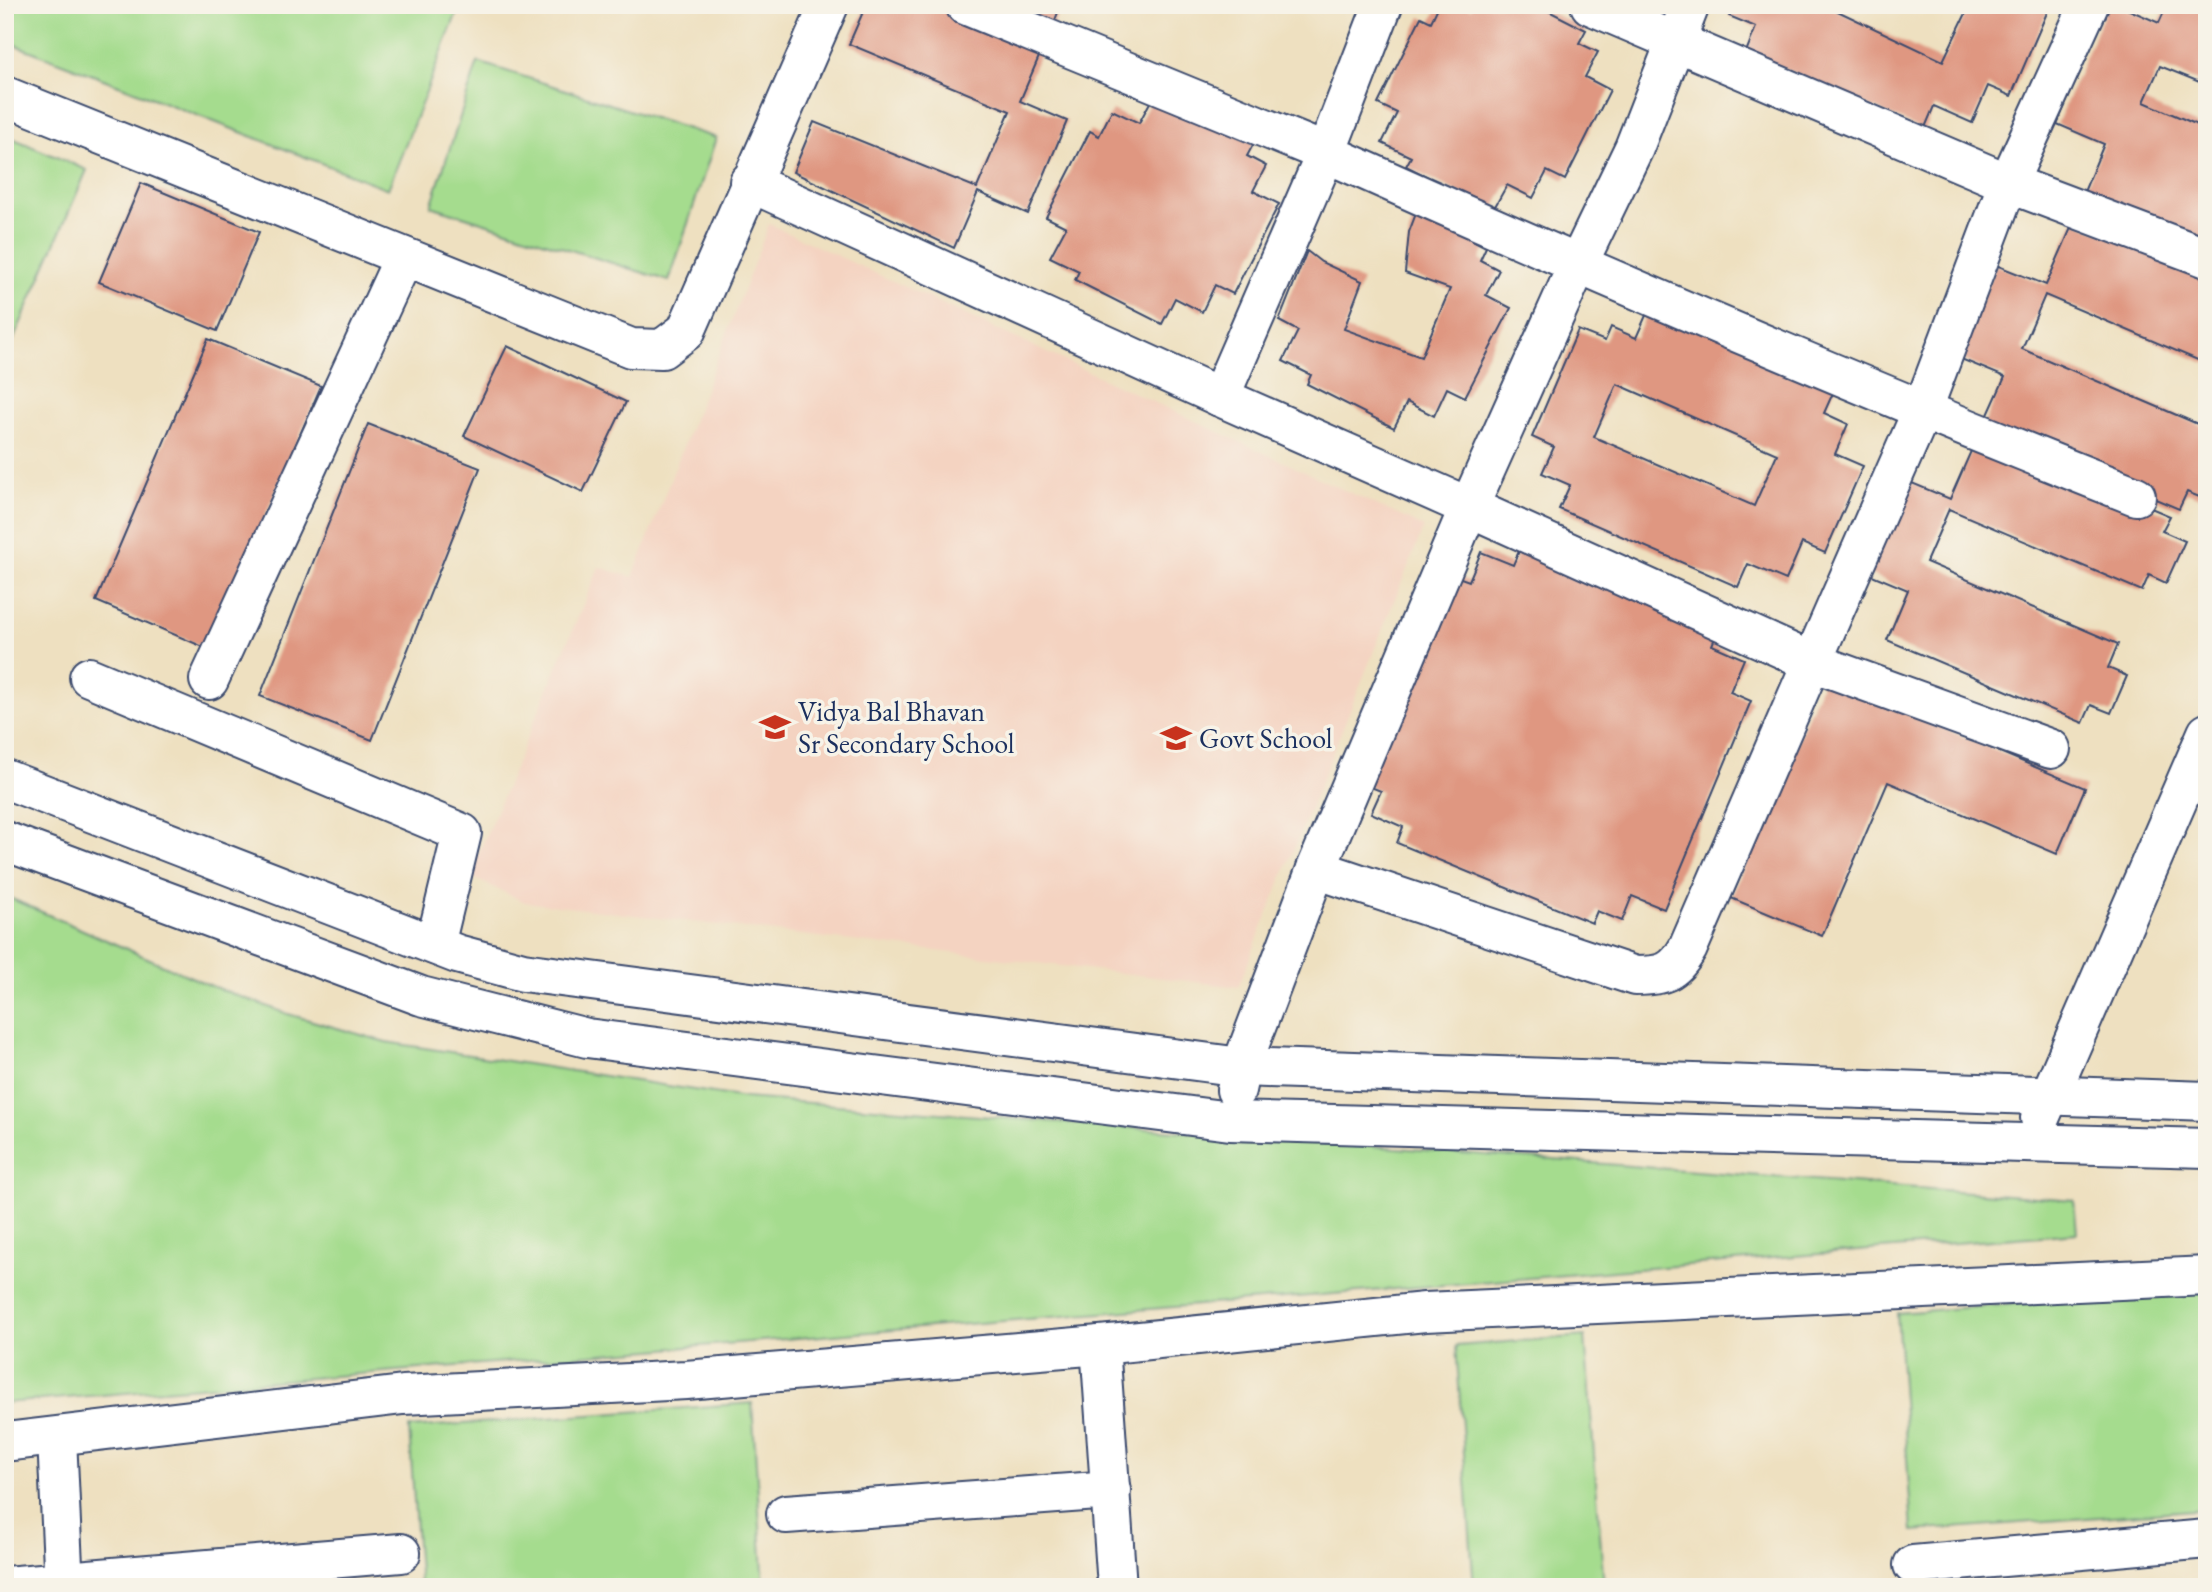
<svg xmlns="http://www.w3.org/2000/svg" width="2212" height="1592" font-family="'EB Garamond',serif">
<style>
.built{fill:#f4d3c1}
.green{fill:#a5dc8e;stroke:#608676;stroke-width:2}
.building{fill:#df9781;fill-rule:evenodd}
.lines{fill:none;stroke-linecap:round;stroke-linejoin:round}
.minor-casing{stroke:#3b4a6d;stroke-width:42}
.minor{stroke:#fff;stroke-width:38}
.labels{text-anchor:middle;stroke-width:7;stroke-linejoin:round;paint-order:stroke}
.poi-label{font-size:28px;fill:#1b2f5e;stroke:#f7f3e8;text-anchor:start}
</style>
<rect width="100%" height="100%" fill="#f7f3e8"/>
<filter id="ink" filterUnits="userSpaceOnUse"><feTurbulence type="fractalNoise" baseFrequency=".0143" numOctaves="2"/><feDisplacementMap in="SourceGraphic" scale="14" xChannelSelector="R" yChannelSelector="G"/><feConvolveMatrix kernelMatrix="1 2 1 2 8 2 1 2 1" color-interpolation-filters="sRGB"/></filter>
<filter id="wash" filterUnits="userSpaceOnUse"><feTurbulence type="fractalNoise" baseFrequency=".00686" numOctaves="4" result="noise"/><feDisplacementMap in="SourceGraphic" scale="28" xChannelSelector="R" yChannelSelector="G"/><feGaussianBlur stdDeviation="1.57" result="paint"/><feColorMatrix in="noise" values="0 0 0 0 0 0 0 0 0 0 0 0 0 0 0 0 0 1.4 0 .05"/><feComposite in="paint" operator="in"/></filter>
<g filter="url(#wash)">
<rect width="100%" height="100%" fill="#eee0c0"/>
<path class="built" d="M769,224L1424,527L1238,987L525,902L469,876L599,567L633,577Z"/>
<g class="green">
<path d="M5,5H460L388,189L5,41Z"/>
<path d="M478,62L716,138L669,281L431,206Z"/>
<path d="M5,135L87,170L5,359Z"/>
<path d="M5,896L214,987L288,1014L386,1042L745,1098L2074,1200L2077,1233L5,1403Z"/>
<path d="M2207,1289V1509L1912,1531L1897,1313Z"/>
<path d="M1585,1336L1604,1587H1474L1456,1346Z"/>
<path d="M752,1403L764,1587H420L409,1428Z"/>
</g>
<g id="blocks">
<g class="building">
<path d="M866,5H931L1041,52L1020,101L1067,121L1028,214L978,192L954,248L793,172L814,122L977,188L1010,111L849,44Z"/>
<path d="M999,5H1061L1051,30Z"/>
<path d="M1439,5H1463L1471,9L1473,5H1537L1586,30L1579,43L1598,52L1585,77L1610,90L1565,180L1547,171L1533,198L1507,185L1493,210L1406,166L1411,157L1382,143L1397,113L1378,104L1421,17L1431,22Z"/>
<path d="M1733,5H1825L1943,61L1970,5H2042L2049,8L2011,96L1988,86L1972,123L1934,106L1924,130L1746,52L1756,27L1729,16Z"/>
<path d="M2108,5H2118L2159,23L2167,5H2207V85L2160,66L2144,102L2207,129V253L2081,199L2104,144L2057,124Z"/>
<path d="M1155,93L1254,143L1247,156L1266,166L1253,191L1279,204L1233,294L1215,285L1202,312L1175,298L1162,324L1075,280L1079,271L1050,257L1066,227L1046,217L1090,131L1099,136L1112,110L1139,123Z"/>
<path d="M141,183L259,232L217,331L99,282Z"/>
<path d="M1417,211L1486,247L1480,260L1499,270L1486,295L1511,308L1465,397L1447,388L1434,416L1407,402L1394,428L1307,384L1311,375L1283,361L1298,331L1279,321L1307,251L1321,262L1362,281L1344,329L1421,357L1450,289L1405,273L1409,232Z"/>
<path d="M2074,221L2207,277V364L2045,295L2022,349L2207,428L2204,454L2207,456V500L2187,492L2179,509L1983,426L2005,377L1956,357L1996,265L2046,285Z"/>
<path d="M1651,304L1837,384L1824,413L1848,424L1835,454L1863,466L1825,553L1802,543L1786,580L1748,564L1738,587L1559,509L1570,485L1542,473L1554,447L1532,437L1578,330L1605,341L1611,327L1636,338ZM1617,384L1777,454L1754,506L1594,437Z"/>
<path d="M208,339L321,386L208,649L96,601Z"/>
<path d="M507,346L626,402L583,492L464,436Z"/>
<path d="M368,424L480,468L372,740L260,696Z"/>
<path d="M1978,435L2170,516L2162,531L2185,541L2166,583L2149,575L2142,591L1949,509L1926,562L2118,644L2108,668L2127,676L2111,713L2091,705L2083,723L1887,640L1908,590L1860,570L1900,478L1950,499Z"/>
<path d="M1522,544L1720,626L1712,645L1744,659L1730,692L1751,701L1664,909L1632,896L1622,921L1597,911L1592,923L1397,843L1403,827L1371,813L1381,791L1363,784L1450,574L1469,581L1481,552L1513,565Z"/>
<path d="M1824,678L2085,788L2057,854L1888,782L1822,936L1731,898Z"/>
</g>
</g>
</g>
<g filter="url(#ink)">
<use href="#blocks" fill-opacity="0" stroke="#3b4a6d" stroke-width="2"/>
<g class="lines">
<g class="minor-casing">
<g id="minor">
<path d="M965,5L1326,153L1220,397"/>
<path d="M1383,5L1326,153C1593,273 1863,388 2136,496"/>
<path d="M1590,5L2008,183L2207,258"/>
<path d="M5,96L631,348L662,349L686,331L829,5"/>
<path d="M749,182L1220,397L1469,507L1316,869L1241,1067L1236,1090"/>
<path d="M89,677L462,833L435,945"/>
<path d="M209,680L404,257"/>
<path d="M2051,749L1812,662L1922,411L2008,183L2089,5"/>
<path d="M5,779L457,954L523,972L1241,1067L2207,1101"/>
<path d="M5,841L421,996L587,1038L1230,1121L2207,1148"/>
<path d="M1316,869L1635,976C1663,976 1674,973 1688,948L1812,662L1469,507L1577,266L1634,148L1690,5"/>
<path d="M2040,1118L2207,733"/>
<path d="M1100,1345L1117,1587"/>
<path d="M57,1438L64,1587"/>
<path d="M5,1442L403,1395L686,1380L1100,1345L1425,1312L2207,1276"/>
<path d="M786,1514L1111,1490"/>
<path d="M1913,1565L2207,1539"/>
<path d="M5,1586L401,1553"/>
</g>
</g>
<use href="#minor" class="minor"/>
</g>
</g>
<defs>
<g id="school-bare" transform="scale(2.415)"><path d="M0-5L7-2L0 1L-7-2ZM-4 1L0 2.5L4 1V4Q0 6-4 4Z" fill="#c8321e" stroke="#f7f3e8" stroke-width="2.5" paint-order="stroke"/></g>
</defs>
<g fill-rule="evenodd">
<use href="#school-bare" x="775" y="727"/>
<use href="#school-bare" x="1176" y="738"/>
</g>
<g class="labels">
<g class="poi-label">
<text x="798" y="721">Vidya Bal Bhavan<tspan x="798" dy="32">Sr Secondary School</tspan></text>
<text x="1199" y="748">Govt School</text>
</g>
</g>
<rect width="2212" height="1592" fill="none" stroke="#f7f3e8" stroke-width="28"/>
</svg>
